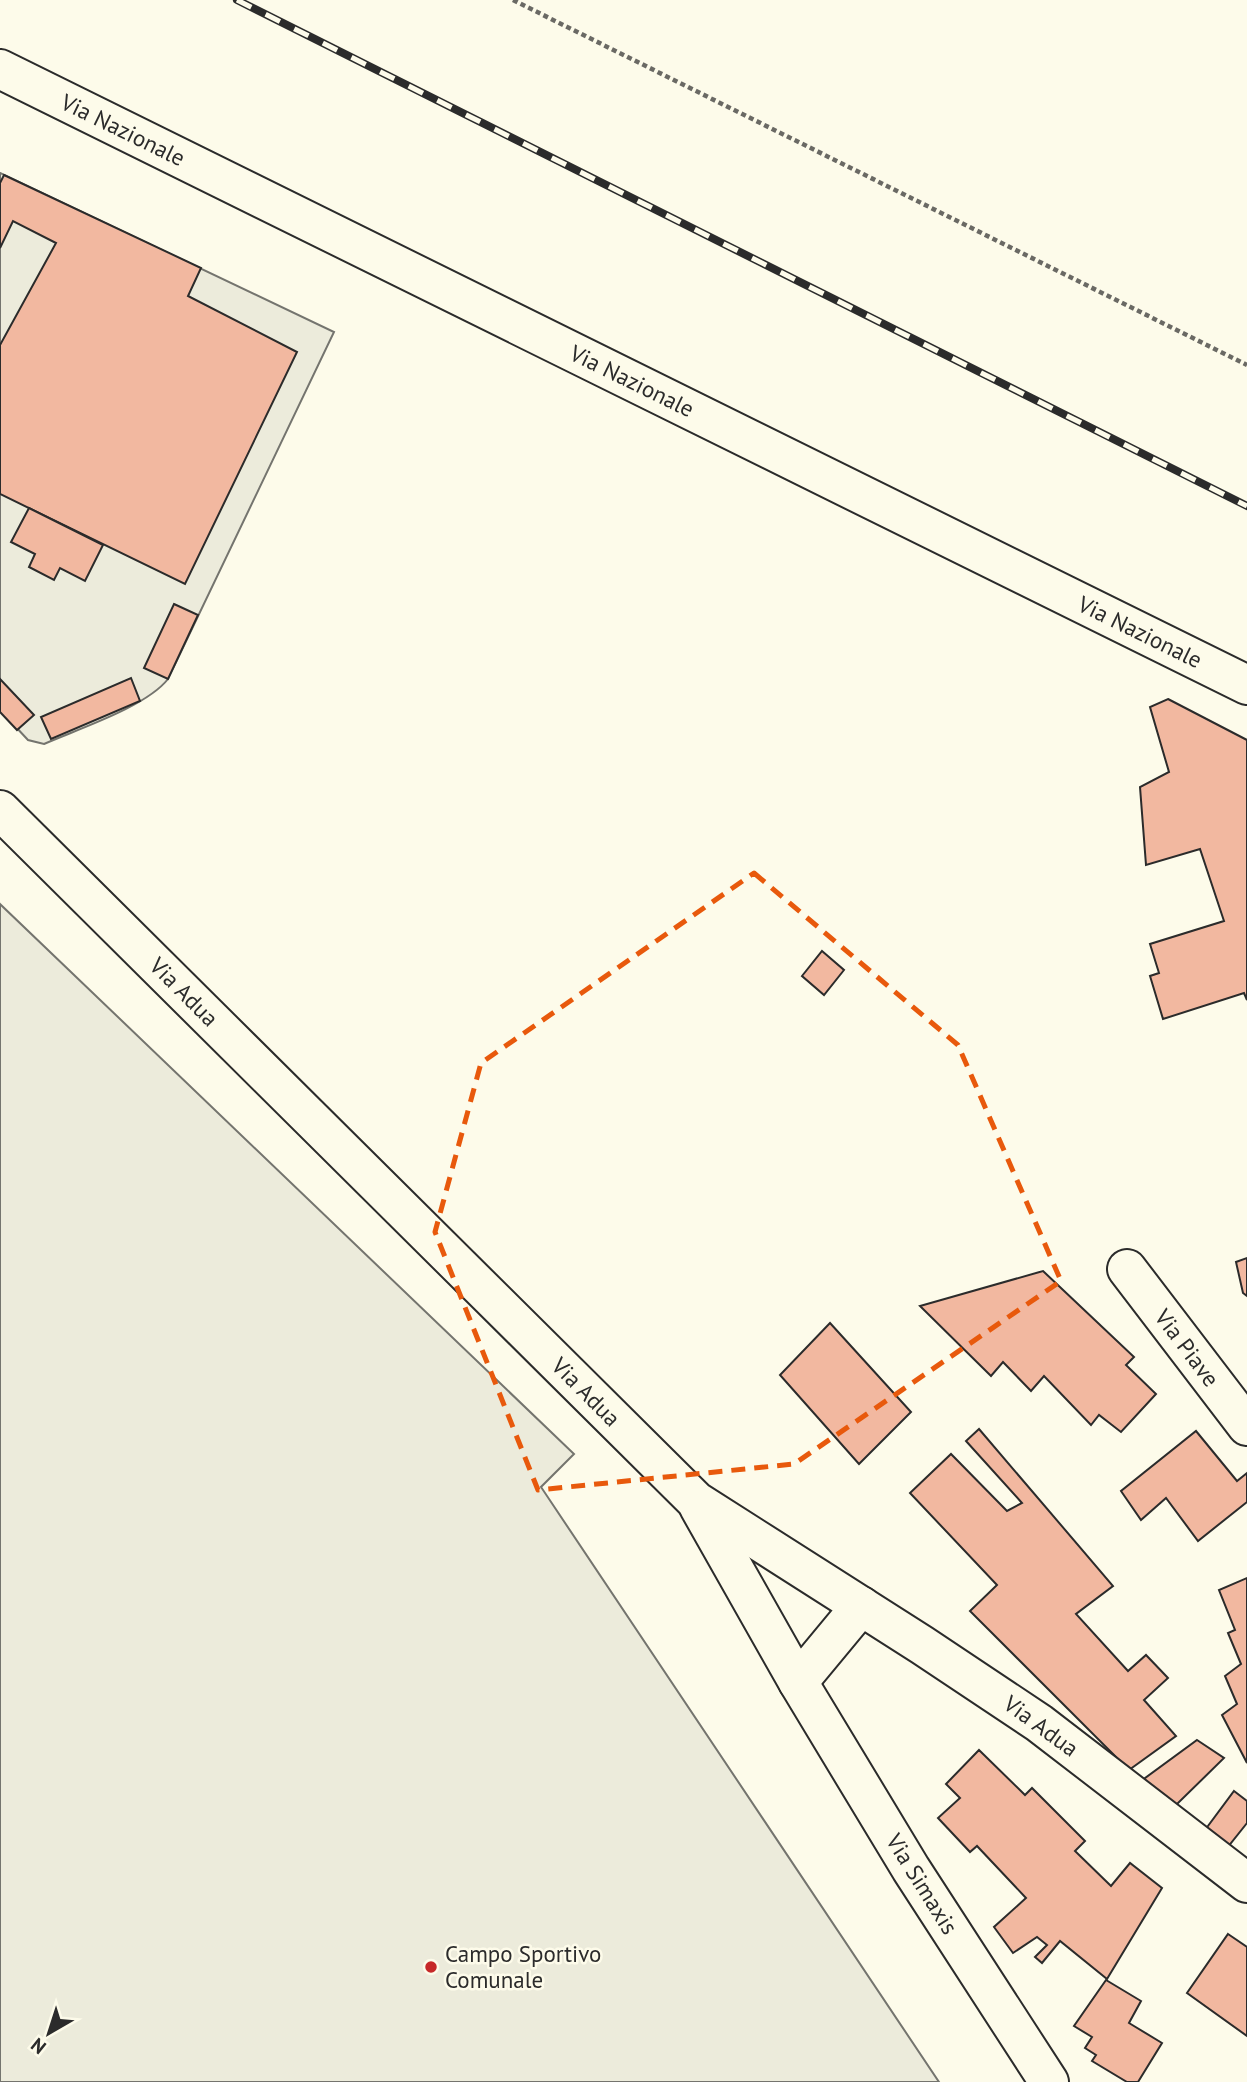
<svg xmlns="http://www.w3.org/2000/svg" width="1247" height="2082" font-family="'PT Sans',sans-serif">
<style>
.green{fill:#ecebdb;stroke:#74746e;stroke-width:2}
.building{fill:#f2b8a0;stroke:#2b2b2b;stroke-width:2}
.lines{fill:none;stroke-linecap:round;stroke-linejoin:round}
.minor-casing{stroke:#2b2b2b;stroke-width:42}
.secondary-casing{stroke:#2b2b2b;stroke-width:42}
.path{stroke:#6a6964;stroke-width:4.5;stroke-dasharray:5 3.5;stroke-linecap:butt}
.minor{stroke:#fdfbea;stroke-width:38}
.secondary{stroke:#fdfbea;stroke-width:38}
.rail-casing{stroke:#2b2b2b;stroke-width:8}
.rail{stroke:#fdfbea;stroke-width:5;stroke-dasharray:16;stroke-linecap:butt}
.marked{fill:none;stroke:#e8590c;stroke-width:5;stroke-dasharray:14 9;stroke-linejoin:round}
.poi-dot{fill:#c62828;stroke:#fdfbea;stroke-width:2.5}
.labels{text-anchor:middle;stroke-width:5;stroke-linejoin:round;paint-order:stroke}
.street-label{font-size:23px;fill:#2b2b2b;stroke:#fdfbea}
.poi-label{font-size:23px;fill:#2b2b2b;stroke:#fdfbea;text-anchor:start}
</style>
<rect width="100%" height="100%" fill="#fdfbea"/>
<g class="green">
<path d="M0,173L334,332L168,679C146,707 78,729 44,744L28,740L0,710Z"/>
<path d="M0,904L574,1454L541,1487L939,2082H0Z"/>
</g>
<g class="building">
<path d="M4,175L201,268L188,296L297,352L185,584L0,494V345L56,243L13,221L0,248V183Z"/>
<path d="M29,508L103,545L85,581L60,568L54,580L29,567L35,554L11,542Z"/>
<path d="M174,604L198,615L168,679L144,668Z"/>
<path d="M131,678L140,701L51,739L41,717Z"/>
<path d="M0,679L34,715L17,730L0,712Z"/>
<path d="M1168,699L1247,740V1000L1244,993L1163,1019L1150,976L1159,973L1150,944L1224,921L1200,849L1146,865L1140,787L1169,772L1150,707Z"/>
<path d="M822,951L844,970L824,995L802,976Z"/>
<path d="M1247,1258V1296L1243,1293L1236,1262Z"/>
<path d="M1043,1271L1134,1357L1126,1365L1156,1394L1121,1432L1099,1415L1091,1425L1044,1376L1031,1391L1003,1362L991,1376L920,1306Z"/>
<path d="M830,1323L911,1412L859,1464L780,1375Z"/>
<path d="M979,1429L1113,1586L1076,1614L1128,1671L1146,1655L1168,1678L1144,1700L1176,1736L1129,1770L970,1611L997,1585L910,1493L951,1454L1007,1511L1022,1503L966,1441Z"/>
<path d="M1196,1431L1237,1481L1247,1473V1502L1198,1541L1166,1498L1141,1520L1121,1491Z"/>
<path d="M1247,1578V1763L1222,1715L1237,1704L1225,1676L1241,1664L1228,1633L1235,1630L1219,1590Z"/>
<path d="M1197,1740L1224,1758L1174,1807L1141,1781Z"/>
<path d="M979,1750L1025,1795L1032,1788L1085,1841L1075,1851L1111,1886L1130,1863L1162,1888L1107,1979L1060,1941L1042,1963L1035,1957L1047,1945L1037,1937L1013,1953L994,1927L1026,1898L977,1846L970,1852L938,1818L960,1798L946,1784Z"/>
<path d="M1234,1791L1247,1801V1823L1227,1848L1205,1830Z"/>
<path d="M1228,1934L1247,1947V2036L1187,1993Z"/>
<path d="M1106,1980L1141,2001L1129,2023L1162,2043L1138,2082H1127L1092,2061L1096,2055L1085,2048L1092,2037L1074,2026Z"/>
</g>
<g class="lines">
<g class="minor-casing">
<g id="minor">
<path d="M0,810L696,1501L922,1645L1039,1723L1247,1883"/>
<path d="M1127,1269L1247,1426"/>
<path d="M699,1507L798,1682L911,1869L1049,2082"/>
<path d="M798,1682L861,1606"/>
</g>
</g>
<g class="secondary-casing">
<path id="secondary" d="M0,69L1247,685"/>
</g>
<path class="path" d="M513,0L1247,365"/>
<use href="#minor" class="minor"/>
<use href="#secondary" class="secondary"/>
<g class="rail-casing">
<path id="rail" d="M237,0L1247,506"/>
</g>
<use href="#rail" class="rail"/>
</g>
<path class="marked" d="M754,873L958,1045L1061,1281L794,1464L538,1490L435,1232L481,1063Z"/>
<circle class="poi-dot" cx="431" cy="1967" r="7"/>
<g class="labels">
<g class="street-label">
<text transform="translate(123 130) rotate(26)" y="8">Via Nazionale</text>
<text transform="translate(632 381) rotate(26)" y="8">Via Nazionale</text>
<text transform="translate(1140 632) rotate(26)" y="8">Via Nazionale</text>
<text transform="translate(184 992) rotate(45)" y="8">Via Adua</text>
<text transform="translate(1187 1348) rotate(53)" y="8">Via Piave</text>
<text transform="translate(586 1392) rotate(45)" y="8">Via Adua</text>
<text transform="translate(1041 1726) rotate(36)" y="8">Via Adua</text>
<text transform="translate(922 1884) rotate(58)" y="8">Via Simaxis</text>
</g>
<g class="poi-label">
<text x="445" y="1962">Campo Sportivo<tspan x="445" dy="26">Comunale</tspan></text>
</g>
</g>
<g transform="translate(49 2033) rotate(219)" stroke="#fdfbea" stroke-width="5" paint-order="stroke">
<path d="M0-5L12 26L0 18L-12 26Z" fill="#2b2b2b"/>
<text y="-10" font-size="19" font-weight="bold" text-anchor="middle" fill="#2b2b2b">N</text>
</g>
</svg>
